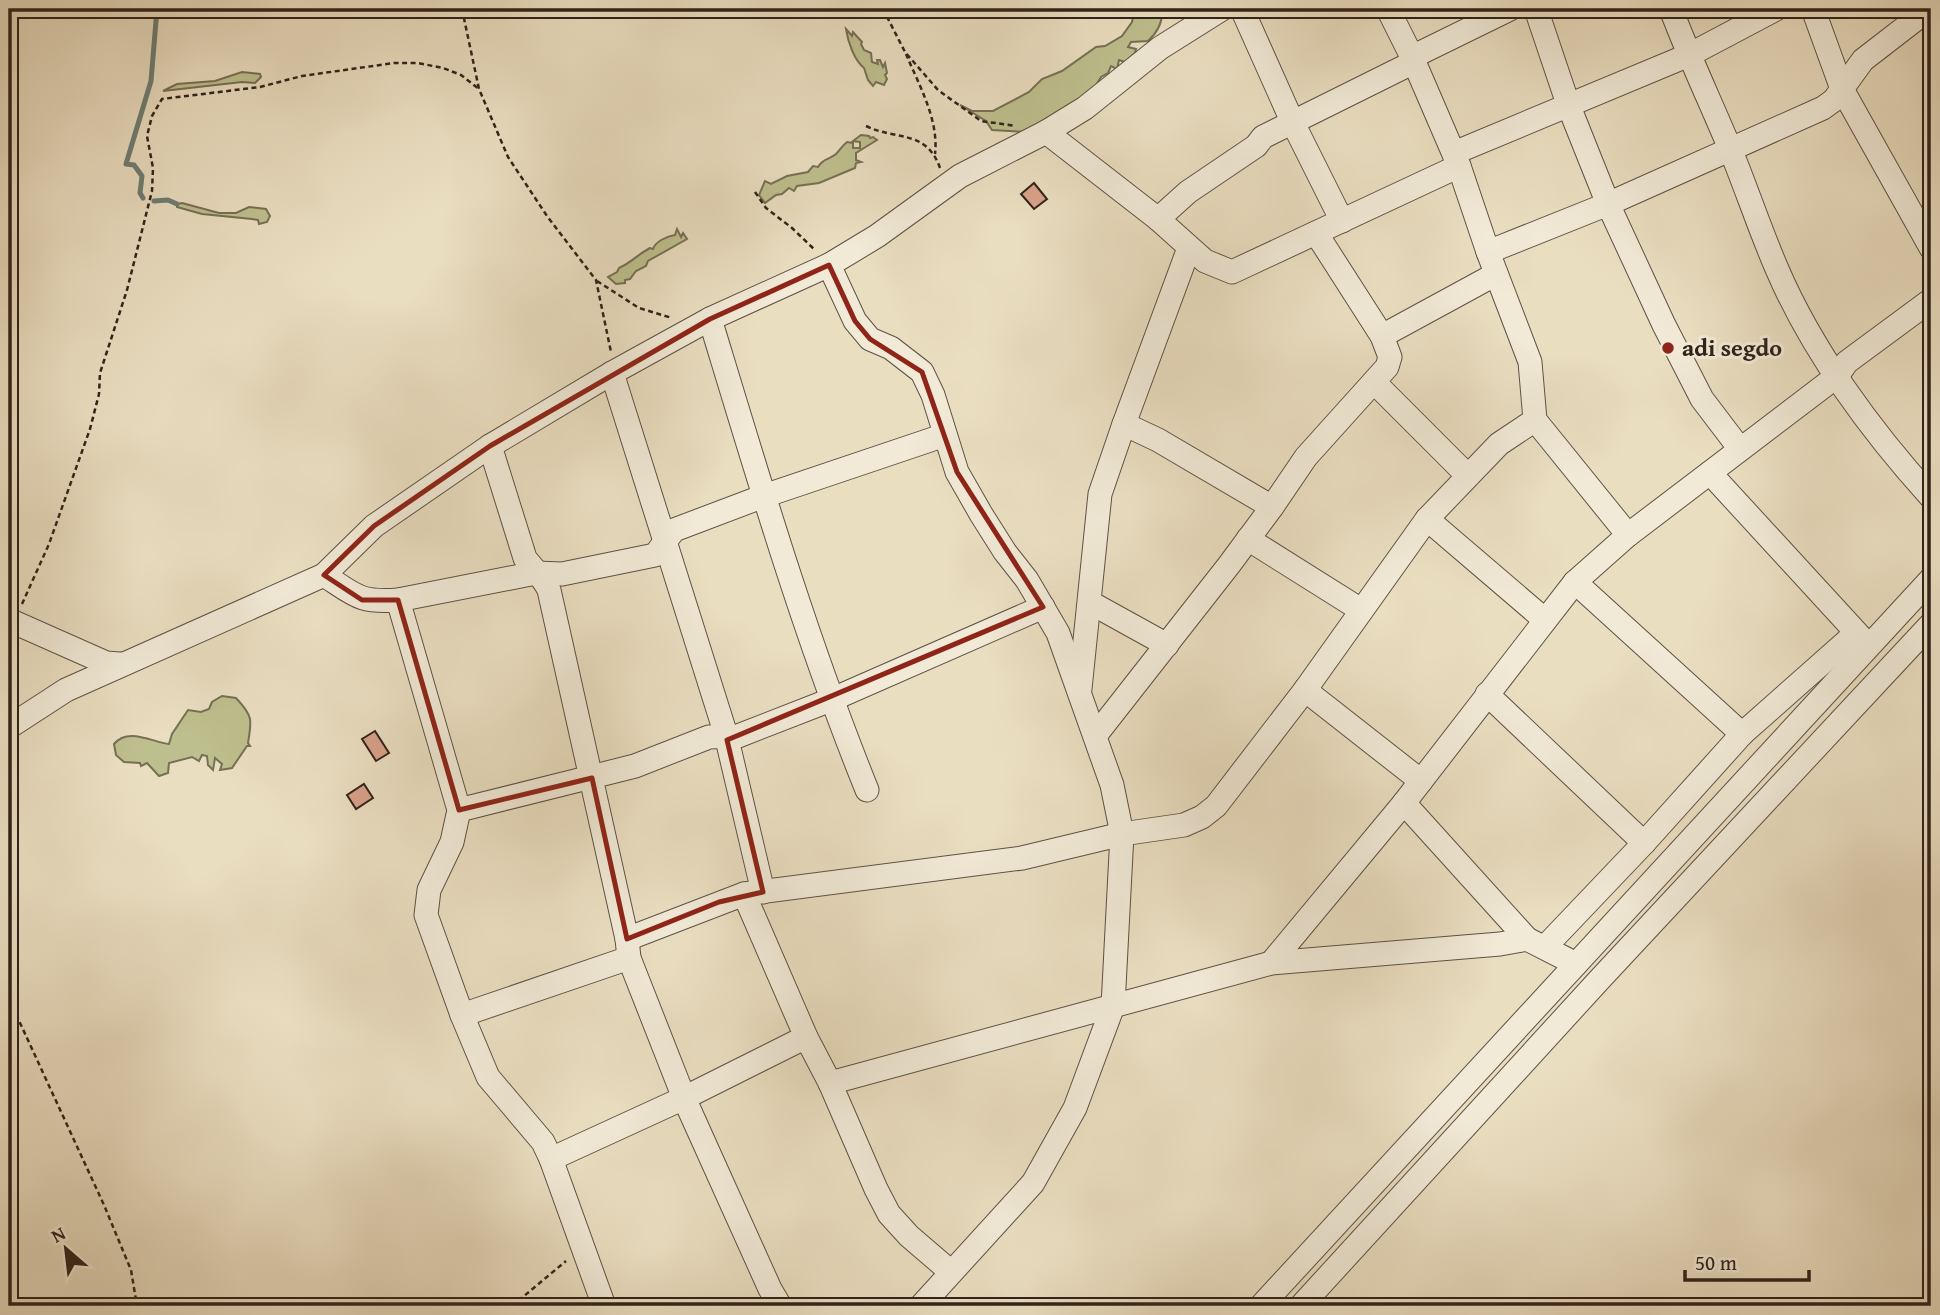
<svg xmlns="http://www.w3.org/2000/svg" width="1940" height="1315" font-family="'Gentium Book Plus',serif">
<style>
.green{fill:#bebf8e;stroke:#767054;stroke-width:2}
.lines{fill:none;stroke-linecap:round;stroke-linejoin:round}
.stream{stroke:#6e7e74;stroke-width:5}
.building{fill:#d9a18a;stroke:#2f221a;stroke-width:2}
.minor-casing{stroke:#5e5144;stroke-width:25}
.path{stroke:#2f221a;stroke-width:2.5;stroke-dasharray:5 3.5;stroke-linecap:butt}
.minor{stroke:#f1ead7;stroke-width:23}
.marked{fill:none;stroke:#8f2418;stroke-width:5;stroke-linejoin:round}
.poi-dot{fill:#8f2418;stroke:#f1ead7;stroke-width:2.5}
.labels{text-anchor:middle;stroke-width:6;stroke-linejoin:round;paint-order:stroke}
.poi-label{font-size:24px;font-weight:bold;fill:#2f221a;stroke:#f1ead7;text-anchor:start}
</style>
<rect width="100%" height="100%" fill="#eadec1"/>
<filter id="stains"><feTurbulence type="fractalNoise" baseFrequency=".00286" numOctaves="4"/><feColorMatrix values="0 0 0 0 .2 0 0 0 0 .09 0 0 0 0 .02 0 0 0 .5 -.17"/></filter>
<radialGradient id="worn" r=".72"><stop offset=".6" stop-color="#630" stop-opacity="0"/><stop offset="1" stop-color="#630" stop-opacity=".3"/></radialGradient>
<g class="green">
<path d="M1135,9H1162C1163,22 1158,32 1148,41L1131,42L1128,47L1136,49L1135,53L1125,62L1119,60L1117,69L1111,66L1108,73L1101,77L1090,95L1026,132L992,130L986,121L960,105L972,111H993L1029,92L1042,79L1062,71L1096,47L1105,46L1122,36L1132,22Z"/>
<path d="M846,29L852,36L853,32L862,42L861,44L864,50L871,53L872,62L878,64L877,60H880L883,67L885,63L887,73L885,75L887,79L884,85L876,82L873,86L868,80L864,68C854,60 848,42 846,29Z"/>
<path d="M242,72L260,74L261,77L255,83L242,82L163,91L177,84L215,81Z"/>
<path d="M861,135L869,136L870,138L873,137L877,140L856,153V160L861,162L856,163L855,168L819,183L797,186L794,191L789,188L782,194L776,195L765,203L759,195L765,181L771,184L787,176L808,172L813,166L818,167C823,158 829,160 836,154C840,150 842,146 847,142L853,143V148H860V142L853,141Z"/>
<path d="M182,203L219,213H236L249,207L266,209L270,216L267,222L259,224L258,220L252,219L202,214L177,207V204Z"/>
<path d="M677,229L681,237L683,233L687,239L648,261L646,266L636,271L630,279L625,280V283L616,284L608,277L617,272L619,268C632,262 637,255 650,248L653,249C655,242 667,236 675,235Z"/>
<path d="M222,696L236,698C253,716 252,720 248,743L250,746H247L232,768L220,770L222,764L215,758L213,770L208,765L207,756L202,755L199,761L192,757L169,763L168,773L159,776L147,763L141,766L140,763L124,762L116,755L114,744C128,727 152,742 169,744L172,734L188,710L201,712L209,709L212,702Z"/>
</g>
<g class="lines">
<g class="stream">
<path d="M143,198L140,193L142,176L134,165L126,164L151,81L157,9"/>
<path d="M154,201L168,200L177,204"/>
</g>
</g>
<g class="building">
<path d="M1034,183L1047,199L1034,209L1021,194Z"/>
<path d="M375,731L389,753L376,761L362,739Z"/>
<path d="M364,784L373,798L356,809L347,795Z"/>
</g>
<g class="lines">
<g class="minor-casing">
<g id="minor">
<path d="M1242,9L1292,121L1342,221"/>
<path d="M1388,9L1412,57L1459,166L1488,252L1530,362L1535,420L1628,535"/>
<path d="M1536,9L1568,104L1608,204L1664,325L1702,399L1740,449"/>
<path d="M1671,9C1689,57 1711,103 1731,151C1747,190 1760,230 1777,269C1812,351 1872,432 1931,497"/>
<path d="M1813,9L1842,89L1931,248"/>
<path d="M1412,57L1510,9"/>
<path d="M1046,132L1158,219L1205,261L1232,272L1459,166"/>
<path d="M1454,153L1689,55L1776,9"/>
<path d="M1158,219L1188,192L1256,146L1263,137L1414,62"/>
<path d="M1488,252L1608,204L1823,108L1834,100L1863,60L1929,9"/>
<path d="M829,265L855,321L870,339L891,348L922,372L933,395L957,472L981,514L1005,552L1027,580L1058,633L1112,785L1122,834L1113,1006L1075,1108L1033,1183L921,1306"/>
<path d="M710,319C758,477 805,637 867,790"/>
<path d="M1382,336L1496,274"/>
<path d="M612,373L726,735L763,892"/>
<path d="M1374,382L1467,475"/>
<path d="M1124,424L1189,248"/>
<path d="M490,446L525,558C533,569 543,577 549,590L627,939L629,958L684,1098L770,1289L780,1306"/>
<path d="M1710,473L1867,644"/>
<path d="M1427,519L1545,620"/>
<path d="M1248,539L1361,610"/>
<path d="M324,575C355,595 359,603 398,600L536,573L562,574L655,555L674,530L764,496L945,435"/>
<path d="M1575,582L1742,734"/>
<path d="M398,600L459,810L452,842L429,890L426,915L462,1015L488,1077L543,1142L551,1159L604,1306"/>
<path d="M1091,603L1167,645"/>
<path d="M9,620L106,663L120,664"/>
<path d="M1080,689L1100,494L1124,424L1158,440L1272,507"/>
<path d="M1305,690L1421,781"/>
<path d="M1487,694L1644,843"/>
<path d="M9,727L66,690L324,575L374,526L490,446L612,373L710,319L829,265L877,236L960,176L1046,132L1085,108L1160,48L1222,9"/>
<path d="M1095,736L1229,565L1272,507L1306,457L1387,367L1390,357L1382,336L1316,233"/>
<path d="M1404,803L1527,939"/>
<path d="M459,810L635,766L709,737L738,736L833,699L1043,607"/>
<path d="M744,894L806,1037L830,1083L876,1189L889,1214L909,1236L951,1272"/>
<path d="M627,939L744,894L1022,858L1122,834L1184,825L1202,817L1216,806L1305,690L1427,519L1499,444L1535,420"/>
<path d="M1545,947L1644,843L1742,734L1856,633"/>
<path d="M1576,964L1527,939L1500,944L1271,963L1404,803L1575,582L1628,535L1837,376L1847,362L1931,300"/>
<path d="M462,1015L629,958"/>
<path d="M830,1083L1271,963"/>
<path d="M551,1159L684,1098L806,1037"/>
<path d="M1261,1306L1931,579"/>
<path d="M1301,1306L1600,979L1931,624"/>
</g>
</g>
<g class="path">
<path d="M462,9L479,89L508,157L547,216L596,280L611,352"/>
<path d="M883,9L905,52L938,90L981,121L1016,126"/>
<path d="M1169,19L1170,9"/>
<path d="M906,54C919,85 939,120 935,154"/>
<path d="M866,126C897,141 926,129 940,168"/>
<path d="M755,192L766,208L792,228L815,250"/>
<path d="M597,281L639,308L672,318"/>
<path d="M22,604L49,544L90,429L99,394L100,373L127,290L152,191L153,168L147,136L152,116L162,99L260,87L302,76L394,63H418L443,68L461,75L479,89"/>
<path d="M9,999L104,1205L131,1270L137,1306"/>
<path d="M512,1306L566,1261"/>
</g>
<use href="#minor" class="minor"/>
</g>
<path class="marked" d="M829,265L855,321L870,339L922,372L957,472L1043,607L727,740L763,892L719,902L627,939L592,778L459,810L398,600H362L324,575L374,526L490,446L710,319Z"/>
<circle class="poi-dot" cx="1668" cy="348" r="7"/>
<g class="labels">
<g class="poi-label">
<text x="1682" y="356">adi segdo</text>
</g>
</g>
<rect width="1940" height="1315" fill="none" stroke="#eadec1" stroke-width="35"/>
<rect x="10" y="10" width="1919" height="1294" fill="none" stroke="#2f221a" stroke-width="3.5"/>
<rect x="18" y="18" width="1905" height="1280" fill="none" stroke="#2f221a" stroke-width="2"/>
<g transform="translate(66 1249) rotate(332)" stroke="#f1ead7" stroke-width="5" paint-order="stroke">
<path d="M0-5L12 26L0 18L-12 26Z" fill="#2f221a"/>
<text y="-10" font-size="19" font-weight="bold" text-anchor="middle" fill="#2f221a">N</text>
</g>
<path d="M1685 1270v10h124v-10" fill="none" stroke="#2f221a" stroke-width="3.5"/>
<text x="1695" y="1270" font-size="21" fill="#2f221a" stroke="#f1ead7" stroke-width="5" paint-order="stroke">50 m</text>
<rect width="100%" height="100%" filter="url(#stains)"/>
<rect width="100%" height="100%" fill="url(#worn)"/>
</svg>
